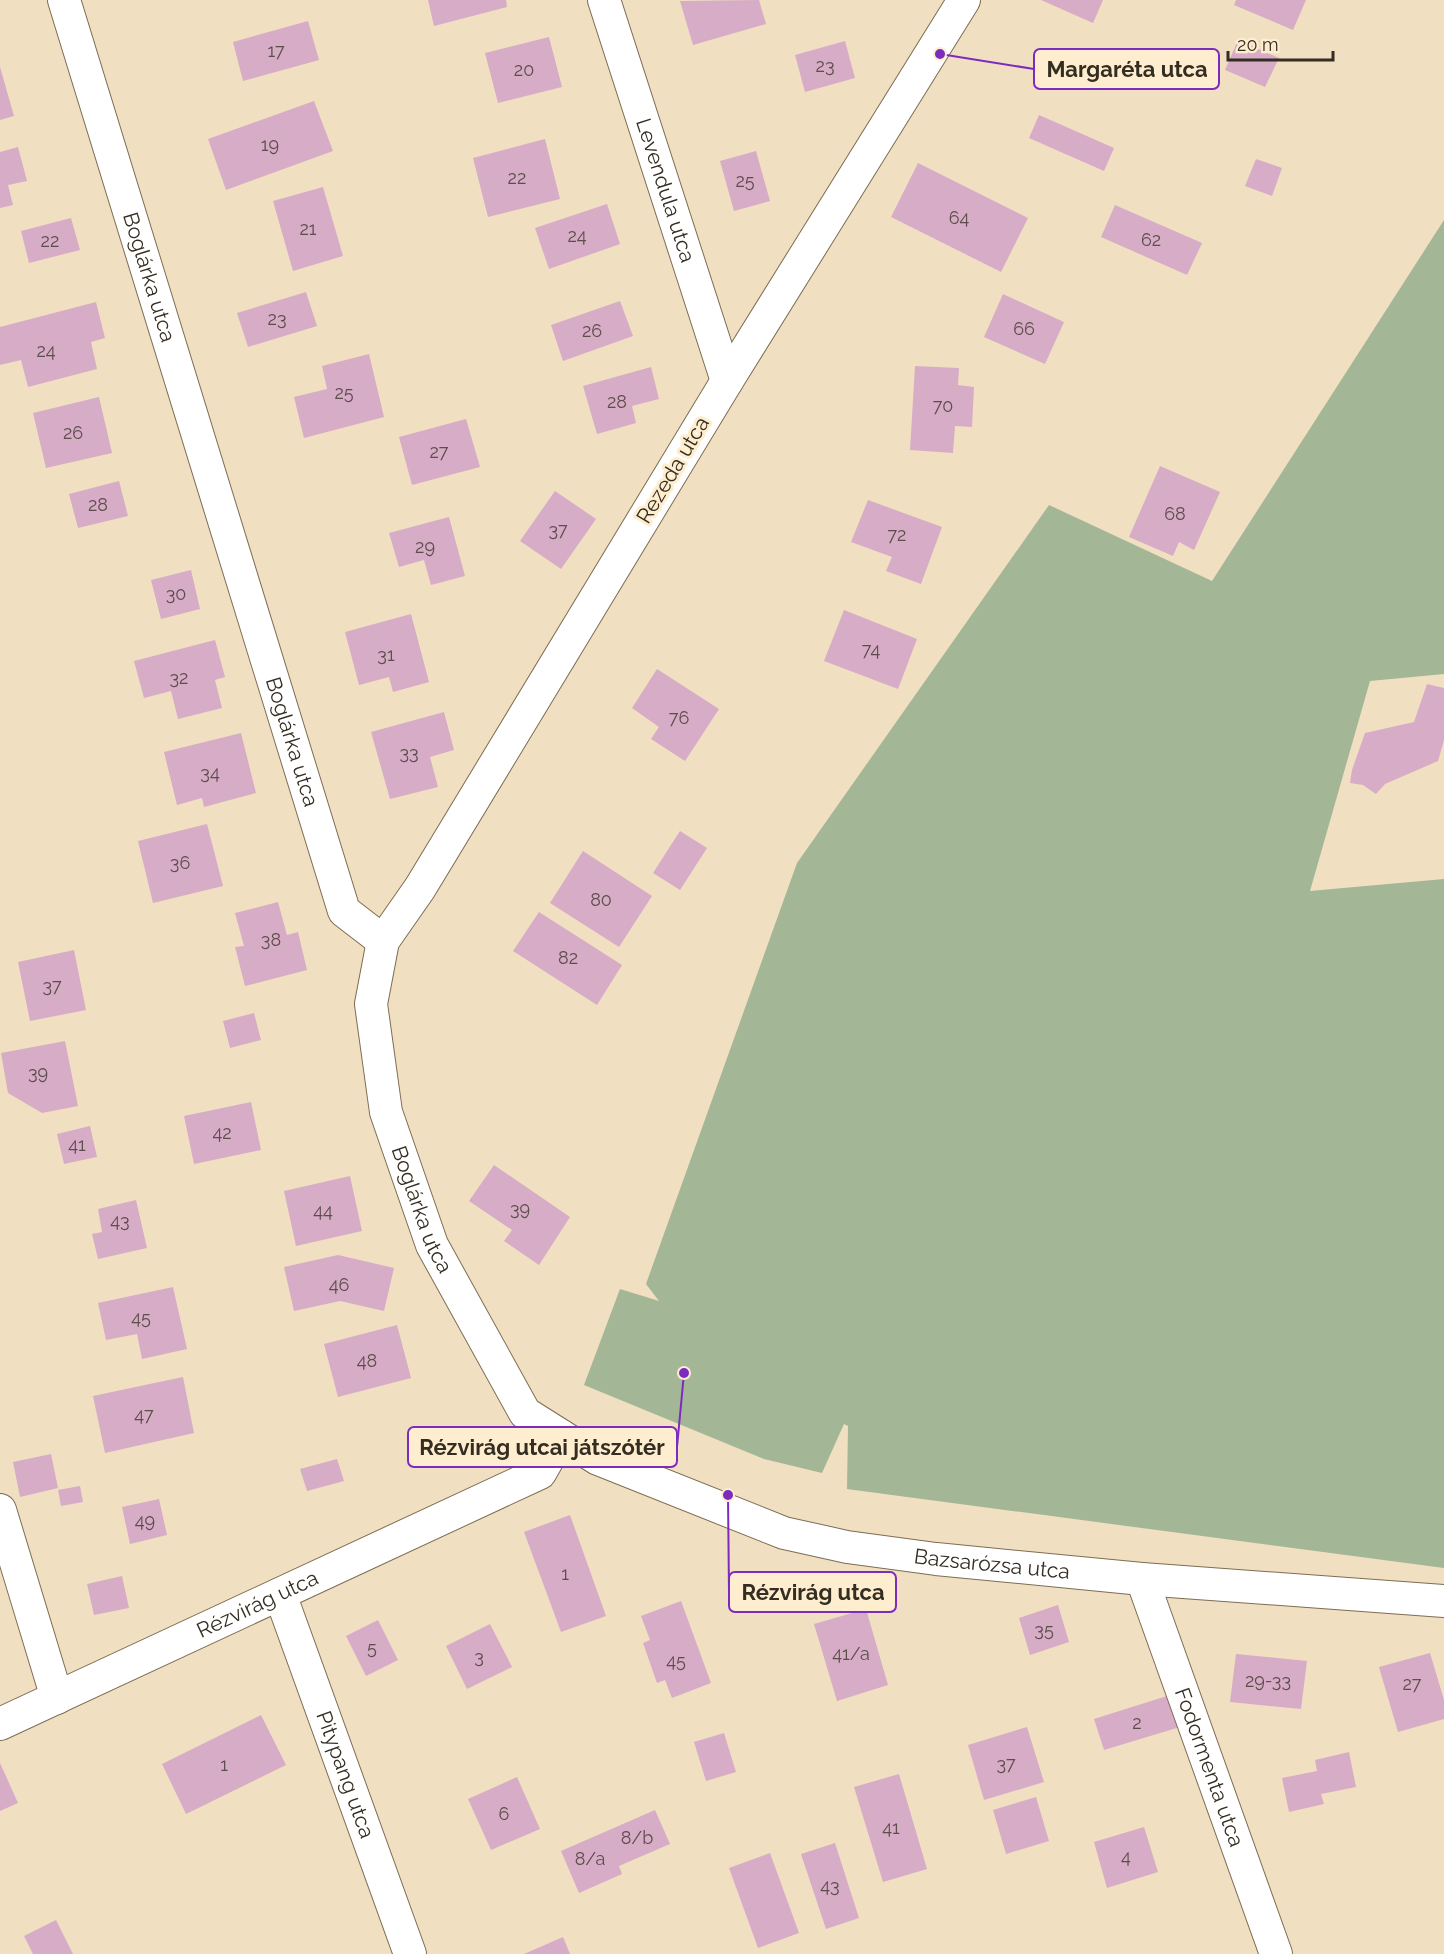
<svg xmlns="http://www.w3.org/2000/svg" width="1444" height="1954" font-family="Raleway,sans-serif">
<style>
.green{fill:#a3b695}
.building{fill:#d7acc7}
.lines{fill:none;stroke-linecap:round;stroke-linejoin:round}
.minor-casing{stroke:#7d6d53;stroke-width:34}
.minor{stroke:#fff;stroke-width:32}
.labels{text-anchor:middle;stroke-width:6;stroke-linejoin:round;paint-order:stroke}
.number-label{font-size:18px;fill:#5d4d4b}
.street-label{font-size:21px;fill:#342d22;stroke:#feedce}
.leader{fill:none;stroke:#7b2cbf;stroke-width:2}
.callout-dot{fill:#7b2cbf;stroke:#feedce;stroke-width:2}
.callout{fill:#feedce;stroke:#7b2cbf;stroke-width:2}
.callout-label{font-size:22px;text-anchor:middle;font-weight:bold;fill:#342d22}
</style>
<rect width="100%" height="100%" fill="#f1dfc2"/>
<path class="green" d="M1444,220V674L1370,681L1310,891L1444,879V1568L847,1489L848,1426L844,1424L822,1473L764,1459L584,1385L620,1289L659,1301L646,1284L797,863L1049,505L1212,581Z"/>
<g class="building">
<path d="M428,0H506L507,7L434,26Z"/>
<path d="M759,0L766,24L693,45L680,1Z"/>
<path d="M1041,0H1103L1093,23Z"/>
<path d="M1236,0H1306L1293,30L1234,5Z"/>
<path d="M308,21L319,60L243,81L233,42Z"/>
<path d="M549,37L562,87L498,103L485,53Z"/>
<path d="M1238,40L1279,58L1265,87L1225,70Z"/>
<path d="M845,41L855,78L805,92L795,55Z"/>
<path d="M1123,49L1161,66L1150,90L1112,73Z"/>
<path d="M0,67L14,116L0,120Z"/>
<path d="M314,101L333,151L226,190L208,139Z"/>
<path d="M1039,115L1114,148L1104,171L1029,138Z"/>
<path d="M545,139L560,199L488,217L473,158Z"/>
<path d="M18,147L27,181L8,185L13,205L0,208V152Z"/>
<path d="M756,151L770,201L734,211L720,161Z"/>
<path d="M1256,159L1282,168L1272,196L1245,186Z"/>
<path d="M918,163L1028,218L1001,272L891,217Z"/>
<path d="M323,187L343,256L293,271L273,201Z"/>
<path d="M607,204L620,244L549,269L535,228Z"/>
<path d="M1115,205L1202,243L1187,275L1101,237Z"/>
<path d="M71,218L80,250L29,263L21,231Z"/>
<path d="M306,292L317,326L248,347L237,313Z"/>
<path d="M1003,294L1064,322L1045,364L984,337Z"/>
<path d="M620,301L633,336L563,361L551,325Z"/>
<path d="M96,302L105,338L91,342L97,369L28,387L21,360L0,365V327Z"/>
<path d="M369,354L384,417L304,438L294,397L327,389L322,366Z"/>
<path d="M915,366L959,368L958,385L974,387L972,427L955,426L953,453L910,450Z"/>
<path d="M651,367L659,399L632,406L636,423L597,434L583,386Z"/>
<path d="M99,397L112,453L46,468L33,413Z"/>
<path d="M466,419L480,467L412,485L399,437Z"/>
<path d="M1160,466L1220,492L1194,550L1179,542L1173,556L1129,537Z"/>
<path d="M119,481L128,516L78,528L69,494Z"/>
<path d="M555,491L596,519L561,569L520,541Z"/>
<path d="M868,500L942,527L921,584L886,571L892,557L851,542Z"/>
<path d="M449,517L465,576L431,585L424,560L399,567L389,533Z"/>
<path d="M191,570L200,609L161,619L151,580Z"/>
<path d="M844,610L917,639L898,689L824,661Z"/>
<path d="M411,614L429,682L393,692L389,677L359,685L345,632Z"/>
<path d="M215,640L225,677L215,680L222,708L178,719L171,691L144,698L134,661Z"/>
<path d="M657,669L719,709L685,761L651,739L659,727L632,708Z"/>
<path d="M1427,684L1444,688V740L1438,761L1385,784L1376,794L1363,785L1350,783L1352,770L1365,733L1414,722Z"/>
<path d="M444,712L454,750L430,757L438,787L390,799L371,732Z"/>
<path d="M241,733L256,793L204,807L202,798L177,805L164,752Z"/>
<path d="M207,824L223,886L153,903L138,841Z"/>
<path d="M680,831L707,848L680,890L653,873Z"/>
<path d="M583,851L652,896L619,947L550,903Z"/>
<path d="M278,902L287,935L298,932L307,970L245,986L235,947L244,946L235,913Z"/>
<path d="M539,912L622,965L597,1005L513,951Z"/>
<path d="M74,950L86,1010L30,1021L18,962Z"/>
<path d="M254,1013L261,1040L230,1048L223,1021Z"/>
<path d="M65,1041L78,1106L42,1113L8,1093L1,1053Z"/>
<path d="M251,1102L261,1150L194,1164L184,1116Z"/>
<path d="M90,1126L97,1157L64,1164L57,1134Z"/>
<path d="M494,1165L570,1217L539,1265L504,1241L512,1230L469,1201Z"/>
<path d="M350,1176L362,1231L296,1246L284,1191Z"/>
<path d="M136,1200L147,1248L98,1259L92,1234L102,1232L98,1209Z"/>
<path d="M338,1255L394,1268L384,1311L340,1301L294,1311L284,1267Z"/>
<path d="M173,1287L187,1349L142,1359L137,1334L106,1340L98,1303Z"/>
<path d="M397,1325L411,1378L338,1397L324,1344Z"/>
<path d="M183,1377L194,1433L105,1453L93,1396Z"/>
<path d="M51,1454L58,1488L20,1497L13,1462Z"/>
<path d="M337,1459L344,1481L307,1491L300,1469Z"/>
<path d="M80,1486L83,1502L61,1506L58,1490Z"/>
<path d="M159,1499L167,1535L130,1544L122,1507Z"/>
<path d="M570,1515L606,1616L561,1632L524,1532Z"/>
<path d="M122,1576L129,1608L94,1615L87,1584Z"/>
<path d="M681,1601L711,1683L672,1698L665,1680L657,1683L643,1643L650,1640L641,1616Z"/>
<path d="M1058,1605L1069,1642L1030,1655L1019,1618Z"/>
<path d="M866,1609L888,1685L837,1701L814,1624Z"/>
<path d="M378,1620L398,1660L366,1676L346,1636Z"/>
<path d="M490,1624L512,1667L467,1689L446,1646Z"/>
<path d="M1430,1653L1444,1700V1719L1398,1732L1379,1667Z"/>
<path d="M1236,1654L1307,1661L1301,1709L1230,1702Z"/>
<path d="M1170,1695L1180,1727L1104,1750L1094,1719Z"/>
<path d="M261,1715L286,1765L186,1814L162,1764Z"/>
<path d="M1027,1727L1044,1782L984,1800L968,1745Z"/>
<path d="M724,1733L736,1772L706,1781L694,1742Z"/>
<path d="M1349,1752L1356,1787L1321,1794L1324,1804L1289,1812L1282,1778L1317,1771L1315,1760Z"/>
<path d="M0,1763L18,1803L0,1811Z"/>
<path d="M899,1774L927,1869L883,1882L854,1787Z"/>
<path d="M517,1777L540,1829L491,1850L468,1799Z"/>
<path d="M1036,1797L1049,1841L1006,1854L993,1810Z"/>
<path d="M655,1810L670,1844L619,1866L622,1874L579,1893L561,1851Z"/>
<path d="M1144,1827L1158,1872L1107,1888L1094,1842Z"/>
<path d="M835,1843L859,1918L826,1929L801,1854Z"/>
<path d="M770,1853L799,1933L758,1948L729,1868Z"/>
<path d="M56,1920L73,1954H33L24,1936Z"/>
<path d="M563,1937L570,1954H524Z"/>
</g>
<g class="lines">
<g class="minor-casing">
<g id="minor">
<path id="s1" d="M64,0L344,911L383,941"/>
<path id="s2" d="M604,0L727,381"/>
<path id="s3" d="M964,0L727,381L420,888L383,941L371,1004L386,1112L432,1245L525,1413L598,1459L784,1533L847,1547L936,1559L1142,1579L1444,1601"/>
<path d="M0,1510L57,1698"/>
<path id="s4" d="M1142,1579L1276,1954"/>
<path id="s5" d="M280,1594L410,1954"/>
<path id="s6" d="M0,1724L540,1473L561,1436"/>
</g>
</g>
<use href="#minor" class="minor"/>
</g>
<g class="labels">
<g class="number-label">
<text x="276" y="57">17</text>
<text x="825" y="72">23</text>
<text x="524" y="76">20</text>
<text x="270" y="151">19</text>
<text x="517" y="184">22</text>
<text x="745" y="187">25</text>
<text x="959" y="224">64</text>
<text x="308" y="235">21</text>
<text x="577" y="242">24</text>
<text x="1151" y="246">62</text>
<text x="50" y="247">22</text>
<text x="277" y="325">23</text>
<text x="1024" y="335">66</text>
<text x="592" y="337">26</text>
<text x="46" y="357">24</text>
<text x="344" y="399">25</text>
<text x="617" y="408">28</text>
<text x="943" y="412">70</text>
<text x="73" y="439">26</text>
<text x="439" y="458">27</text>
<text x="98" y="511">28</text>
<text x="1175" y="520">68</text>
<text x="558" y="536">37</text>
<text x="897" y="541">72</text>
<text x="425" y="553">29</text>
<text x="176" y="600">30</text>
<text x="871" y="656">74</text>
<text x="386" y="661">31</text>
<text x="179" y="684">32</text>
<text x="679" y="724">76</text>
<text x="409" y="759">33</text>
<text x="210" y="779">34</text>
<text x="180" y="869">36</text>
<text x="601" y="906">80</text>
<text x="271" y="946">38</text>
<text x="568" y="964">82</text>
<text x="52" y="992">37</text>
<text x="38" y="1079">39</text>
<text x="222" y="1139">42</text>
<text x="77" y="1151">41</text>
<text x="520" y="1215">39</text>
<text x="323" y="1217">44</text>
<text x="120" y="1227">43</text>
<text x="339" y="1291">46</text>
<text x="141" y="1324">45</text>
<text x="367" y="1367">48</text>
<text x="144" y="1421">47</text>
<text x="145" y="1527">49</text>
<text x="565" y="1580">1</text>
<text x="1044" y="1636">35</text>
<text x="372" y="1654">5</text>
<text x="851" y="1660">41/a</text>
<text x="479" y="1663">3</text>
<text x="676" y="1667">45</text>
<text x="1268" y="1687">29-33</text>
<text x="1412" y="1690">27</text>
<text x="1137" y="1729">2</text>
<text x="1006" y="1770">37</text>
<text x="224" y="1771">1</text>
<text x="504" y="1820">6</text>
<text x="891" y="1834">41</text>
<text x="637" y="1844">8/b</text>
<text x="1126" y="1863">4</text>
<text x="590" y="1865">8/a</text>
<text x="830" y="1892">43</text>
</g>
<g class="street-label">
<text dy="7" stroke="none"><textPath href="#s2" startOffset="200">Levendula utca</textPath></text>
<text dy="7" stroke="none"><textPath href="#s1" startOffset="290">Boglárka utca</textPath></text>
<text transform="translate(673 470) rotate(-59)" y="7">Rezeda utca</text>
<text dy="7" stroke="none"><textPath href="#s1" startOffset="776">Boglárka utca</textPath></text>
<text dy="7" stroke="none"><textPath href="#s3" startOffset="1383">Boglárka utca</textPath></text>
<text dy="7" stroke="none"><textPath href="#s3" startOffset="2109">Bazsarózsa utca</textPath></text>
<text dy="7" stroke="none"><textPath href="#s6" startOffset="284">Rézvirág utca</textPath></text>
<text dy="7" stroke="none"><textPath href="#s4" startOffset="200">Fodormenta utca</textPath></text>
<text dy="7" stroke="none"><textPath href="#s5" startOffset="192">Pitypang utca</textPath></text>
</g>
</g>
<path class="leader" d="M940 54L1034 69M684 1373L677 1447M728 1495L729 1592"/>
<g class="callout-dot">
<circle cx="940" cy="54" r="6"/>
<circle cx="684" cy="1373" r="6"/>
<circle cx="728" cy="1495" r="6"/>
</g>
<g class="callout">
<rect x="1034" y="49" width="185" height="40" rx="6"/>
<rect x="408" y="1427" width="269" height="40" rx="6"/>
<rect x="729" y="1572" width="167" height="40" rx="6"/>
</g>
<g class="callout-label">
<text x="1127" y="77">Margaréta utca</text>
<text x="542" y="1455">Rézvirág utcai játszótér</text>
<text x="813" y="1600">Rézvirág utca</text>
</g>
<path d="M1228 51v9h105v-9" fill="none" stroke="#342d22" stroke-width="3"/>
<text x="1237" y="51" font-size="18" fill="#342d22" stroke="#feedce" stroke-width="4.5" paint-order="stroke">20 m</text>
</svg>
